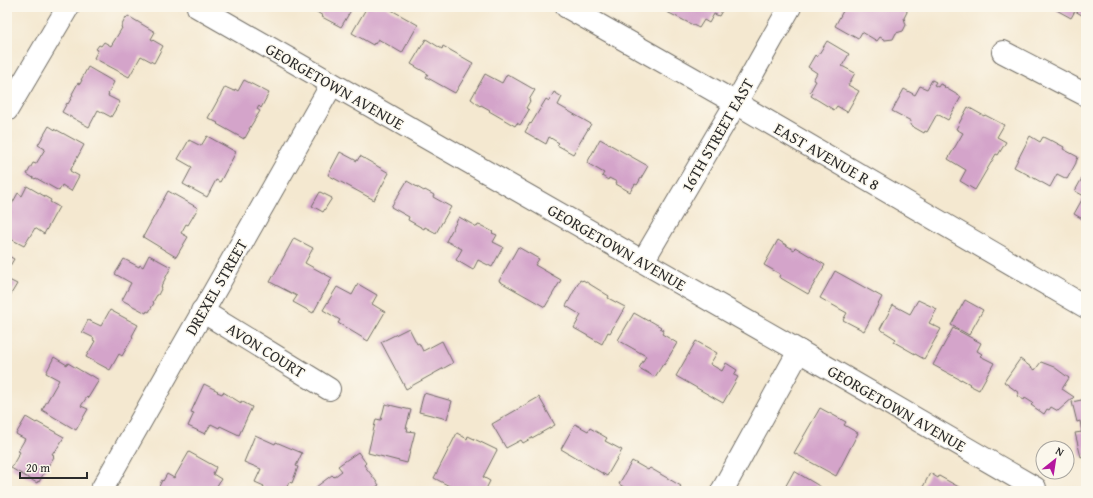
<svg xmlns="http://www.w3.org/2000/svg" width="1093" height="498" font-family="'Gentium Book Plus',serif">
<style>
.building{fill:#d4a4ca}
.lines{fill:none;stroke-linecap:round;stroke-linejoin:round}
.minor-casing{stroke:#716d65;stroke-width:24}
.minor{stroke:#fff;stroke-width:22}
.labels{text-anchor:middle;stroke-width:3;stroke-linejoin:round;paint-order:stroke}
.street-label{font-size:16px;fill:#2b2b2b;stroke:#fbf7ec}
</style>
<rect width="100%" height="100%" fill="#fbf7ec"/>
<filter id="ink" filterUnits="userSpaceOnUse"><feTurbulence type="fractalNoise" baseFrequency=".025" numOctaves="2"/><feDisplacementMap in="SourceGraphic" scale="8" xChannelSelector="R" yChannelSelector="G"/><feConvolveMatrix kernelMatrix="1 2 1 2 8 2 1 2 1" color-interpolation-filters="sRGB"/></filter>
<filter id="wash" filterUnits="userSpaceOnUse"><feTurbulence type="fractalNoise" baseFrequency=".012" numOctaves="4" result="noise"/><feDisplacementMap in="SourceGraphic" scale="16" xChannelSelector="R" yChannelSelector="G"/><feGaussianBlur stdDeviation="0.9" result="paint"/><feColorMatrix in="noise" values="0 0 0 0 0 0 0 0 0 0 0 0 0 0 0 0 0 1.4 0 .05"/><feComposite in="paint" operator="in"/></filter>
<g filter="url(#wash)">
<rect width="100%" height="100%" fill="#f4e8d0"/>
<g id="blocks">
<g class="building">
<path d="M309,7H353L341,27L322,17L323,16Z"/>
<path d="M367,7H386L418,25L402,53L378,39L375,44L374,43L373,45L352,33Z"/>
<path d="M667,7H724L719,16L714,14L709,23L704,20L699,28L665,11Z"/>
<path d="M844,7H906L907,12L904,18L906,25L903,31L896,33L893,39L885,40L880,37L877,41L862,32L858,39L835,26L843,11H842Z"/>
<path d="M1051,7H1086V16L1085,17L1075,11L1071,18Z"/>
<path d="M128,16L155,32L151,39L163,46L154,63L141,56L129,77L94,58L98,50L96,49L99,45L101,46L104,42L111,46L122,28L121,27L126,17L127,18Z"/>
<path d="M426,39L442,49L443,46L473,63L455,93L426,77L428,74L411,64Z"/>
<path d="M827,41L849,54L842,66L855,73L848,85L859,91L847,112L837,106L834,110L811,96L813,93L810,92L816,81L813,80L817,73L808,67L815,55L817,57Z"/>
<path d="M88,67L114,82L108,94H109L108,96L120,102L111,117L98,110L89,127L62,112L67,103L68,104L73,95L72,94L78,83L80,84L82,80H81Z"/>
<path d="M485,74L502,83L507,74L535,90L529,100L530,101L526,108L529,110L520,125L517,123L515,126L489,111L490,110L481,105L480,106L471,99Z"/>
<path d="M244,80L269,93L261,108L259,106L257,109L260,111L249,129H250L245,138L244,137V139L217,124L218,123L208,118L225,87L234,91L235,89L238,91Z"/>
<path d="M932,80L936,82L934,85L938,87L940,84L945,86L944,87L961,97L948,120L937,114L927,132L925,131L924,133L910,125L911,121L892,111L904,89L915,95L920,86L927,89Z"/>
<path d="M554,92L562,97L558,105L591,124L573,154L557,145L559,143L549,137L546,144L525,132L530,123L531,124L546,99L549,101Z"/>
<path d="M968,107L984,116L985,115L1004,125L997,137L1006,142L998,155L996,154L975,190L960,181L966,170L948,159L963,133L956,129Z"/>
<path d="M49,126L57,131V130L84,145L70,171L79,176L71,191L62,185L59,191L36,178L35,179L27,174L33,163L36,164L45,149L38,145Z"/>
<path d="M207,136L236,152L220,182L216,180L207,197L183,184L192,167L178,159L189,140L201,146Z"/>
<path d="M1030,136L1040,142L1043,137L1051,141V140L1064,147L1063,149L1078,157L1076,162V163L1067,179L1057,174L1050,187L1014,167Z"/>
<path d="M600,139L648,166L637,185L635,184L630,192L616,184L617,182L609,178L608,180L602,176L604,173L587,163Z"/>
<path d="M340,152L357,161L360,156L389,173L374,200L328,175Z"/>
<path d="M1086,171V221L1074,214L1084,196L1075,191Z"/>
<path d="M407,181L424,191L425,190L434,195L433,197L451,207L436,233L425,227L424,229L408,220L409,217L391,207Z"/>
<path d="M27,186L51,200L50,202L59,207L44,234L35,228L24,246L7,237V219L9,216L7,215V213L18,193L22,196Z"/>
<path d="M168,191L198,208L188,225L186,224L181,233L188,237L176,257L143,237Z"/>
<path d="M320,192L332,198L323,212L312,206Z"/>
<path d="M459,217L477,227L478,225L482,226L493,232L492,233L497,235L493,242L503,247L492,267L478,260L473,270L456,260L462,249L446,241Z"/>
<path d="M294,238L313,248L305,263L332,278L313,313L293,302L297,296L270,282Z"/>
<path d="M778,240L794,250L795,247L825,265L808,294L779,277L780,274L764,265Z"/>
<path d="M518,247L539,259L535,265L561,280L545,307L499,281Z"/>
<path d="M7,255L14,259L7,271Z"/>
<path d="M149,255L171,267L161,287H162L158,295H157L153,302L154,303L149,312L147,311L146,313L122,300L131,283L115,274L124,259L139,267L140,265L143,267Z"/>
<path d="M835,271L882,297L864,331L843,320L847,313L820,298Z"/>
<path d="M7,279L17,284L8,299L7,298Z"/>
<path d="M580,280L582,281L583,280L609,296L608,298L625,307L610,333L608,332L602,344L574,328L581,315L566,306Z"/>
<path d="M358,284L377,295L372,304L385,312L368,341L338,323L340,320L323,310L337,287L352,295Z"/>
<path d="M918,300L937,309L929,323L941,329L924,359L894,342L896,339L880,329L893,305L910,314Z"/>
<path d="M965,300L983,310L969,335L951,325Z"/>
<path d="M110,310L138,325L132,336L133,337L122,356L119,354L110,370L86,357L95,341L93,340L94,338L82,332L88,320L101,326Z"/>
<path d="M634,313L648,321L649,320L661,327L660,328L664,330L662,334L677,343L664,365L663,364L655,377L639,368L646,356L618,340Z"/>
<path d="M409,328L417,344L419,343L423,351L442,341L453,363L406,389L381,342Z"/>
<path d="M953,328L981,343L977,351L982,354L980,356L994,363L979,390L969,385L970,384L961,379V380L933,365Z"/>
<path d="M696,341L717,353L710,364L722,371L726,363L737,370L734,375L738,377L723,403L676,376Z"/>
<path d="M54,357L67,365L68,363L90,376L91,375L99,380L88,398L87,397L81,406L88,409L76,430L42,410L59,380L46,373Z"/>
<path d="M1020,359L1035,370L1041,362L1054,367L1069,378L1062,389L1074,397L1058,411L1051,407L1049,410L1047,409L1044,414L1031,405L1033,403L1025,398L1024,400L1017,396L1019,393L1004,382Z"/>
<path d="M204,384L218,391L217,392L222,394L223,392L241,403V401L252,407L239,435L220,426L219,428L211,424L205,434L188,426L194,413L191,412Z"/>
<path d="M424,393L452,401L447,419L419,412Z"/>
<path d="M539,397L555,425L523,443L521,440L506,448L492,424Z"/>
<path d="M1086,399V455L1081,457L1075,433L1082,432L1080,421L1077,422L1072,402Z"/>
<path d="M385,404L411,410L406,428H408L407,431L415,432L407,463L368,453L376,419L381,420Z"/>
<path d="M820,408L846,422L844,425L858,433L836,476L794,453Z"/>
<path d="M26,417L36,423L37,422L64,437L55,452L54,451L52,454L54,455L53,456L54,457L48,466V465L39,482L38,481L37,483L11,468L20,452L18,451L25,439L16,434Z"/>
<path d="M575,424L588,431L590,428L607,438L605,441L622,450L607,476L561,449Z"/>
<path d="M457,433L467,439L468,436L497,450L483,477L490,481L485,491H459L434,478Z"/>
<path d="M255,435L275,444L276,442L302,453L296,466L298,467L292,483L289,482L285,491H262L264,486L255,482L261,469L244,462Z"/>
<path d="M189,452L216,467L213,474L221,479L214,491H157L162,480L163,481L167,474L174,478Z"/>
<path d="M358,452L366,463L364,465L379,485L376,487L379,491H319L316,487L332,475L334,477L342,471L338,466Z"/>
<path d="M632,461L648,470L650,468L681,486L678,491H630L619,484Z"/>
<path d="M794,471L821,487L820,490L822,491H783Z"/>
<path d="M930,473L938,478L939,476L966,491H921Z"/>
</g>
</g>
</g>
<g filter="url(#ink)">
<use href="#blocks" fill-opacity="0" stroke="#716d65" stroke-width="1"/>
<g class="lines">
<g class="minor-casing">
<g id="minor">
<path d="M198,7L799,351L1035,488L1033,491"/>
<path d="M567,7L736,103L1086,307"/>
<path d="M1003,52L1086,95"/>
<path d="M7,110L68,7"/>
<path d="M643,261L736,103L790,7"/>
<path d="M202,311L329,389"/>
<path d="M101,491L332,84"/>
<path d="M722,491L799,351"/>
</g>
</g>
<use href="#minor" class="minor"/>
</g>
</g>
<g class="labels">
<g class="street-label">
<text transform="translate(335 86) rotate(30)" y="6">GEORGETOWN AVENUE</text>
<text transform="translate(717 135) rotate(-60)" y="6">16TH STREET EAST</text>
<text transform="translate(827 156) rotate(30)" y="6">EAST AVENUE R 8</text>
<text transform="translate(617 247) rotate(30)" y="6">GEORGETOWN AVENUE</text>
<text transform="translate(216 287) rotate(-60)" y="6">DREXEL STREET</text>
<text transform="translate(266 350) rotate(32)" y="6">AVON COURT</text>
<text transform="translate(897 408) rotate(30)" y="6">GEORGETOWN AVENUE</text>
</g>
</g>
<rect width="1093" height="498" fill="none" stroke="#fbf7ec" stroke-width="24"/>
<g transform="translate(1055 460) rotate(30)"><circle r="19" fill="#fbf7ec" stroke="#a8a59f"/>
<path d="M0-3L7 15L0 10L-7 15Z" fill="#b5179e"/>
<text y="-6" font-size="11" font-weight="bold" text-anchor="middle" fill="#2b2b2b">N</text>
</g>
<path d="M20 472v6h67v-6" fill="none" stroke="#2b2b2b" stroke-width="2"/>
<text x="26" y="472" font-size="12" fill="#2b2b2b" stroke="#fbf7ec" stroke-width="3" paint-order="stroke">20 m</text>
</svg>
